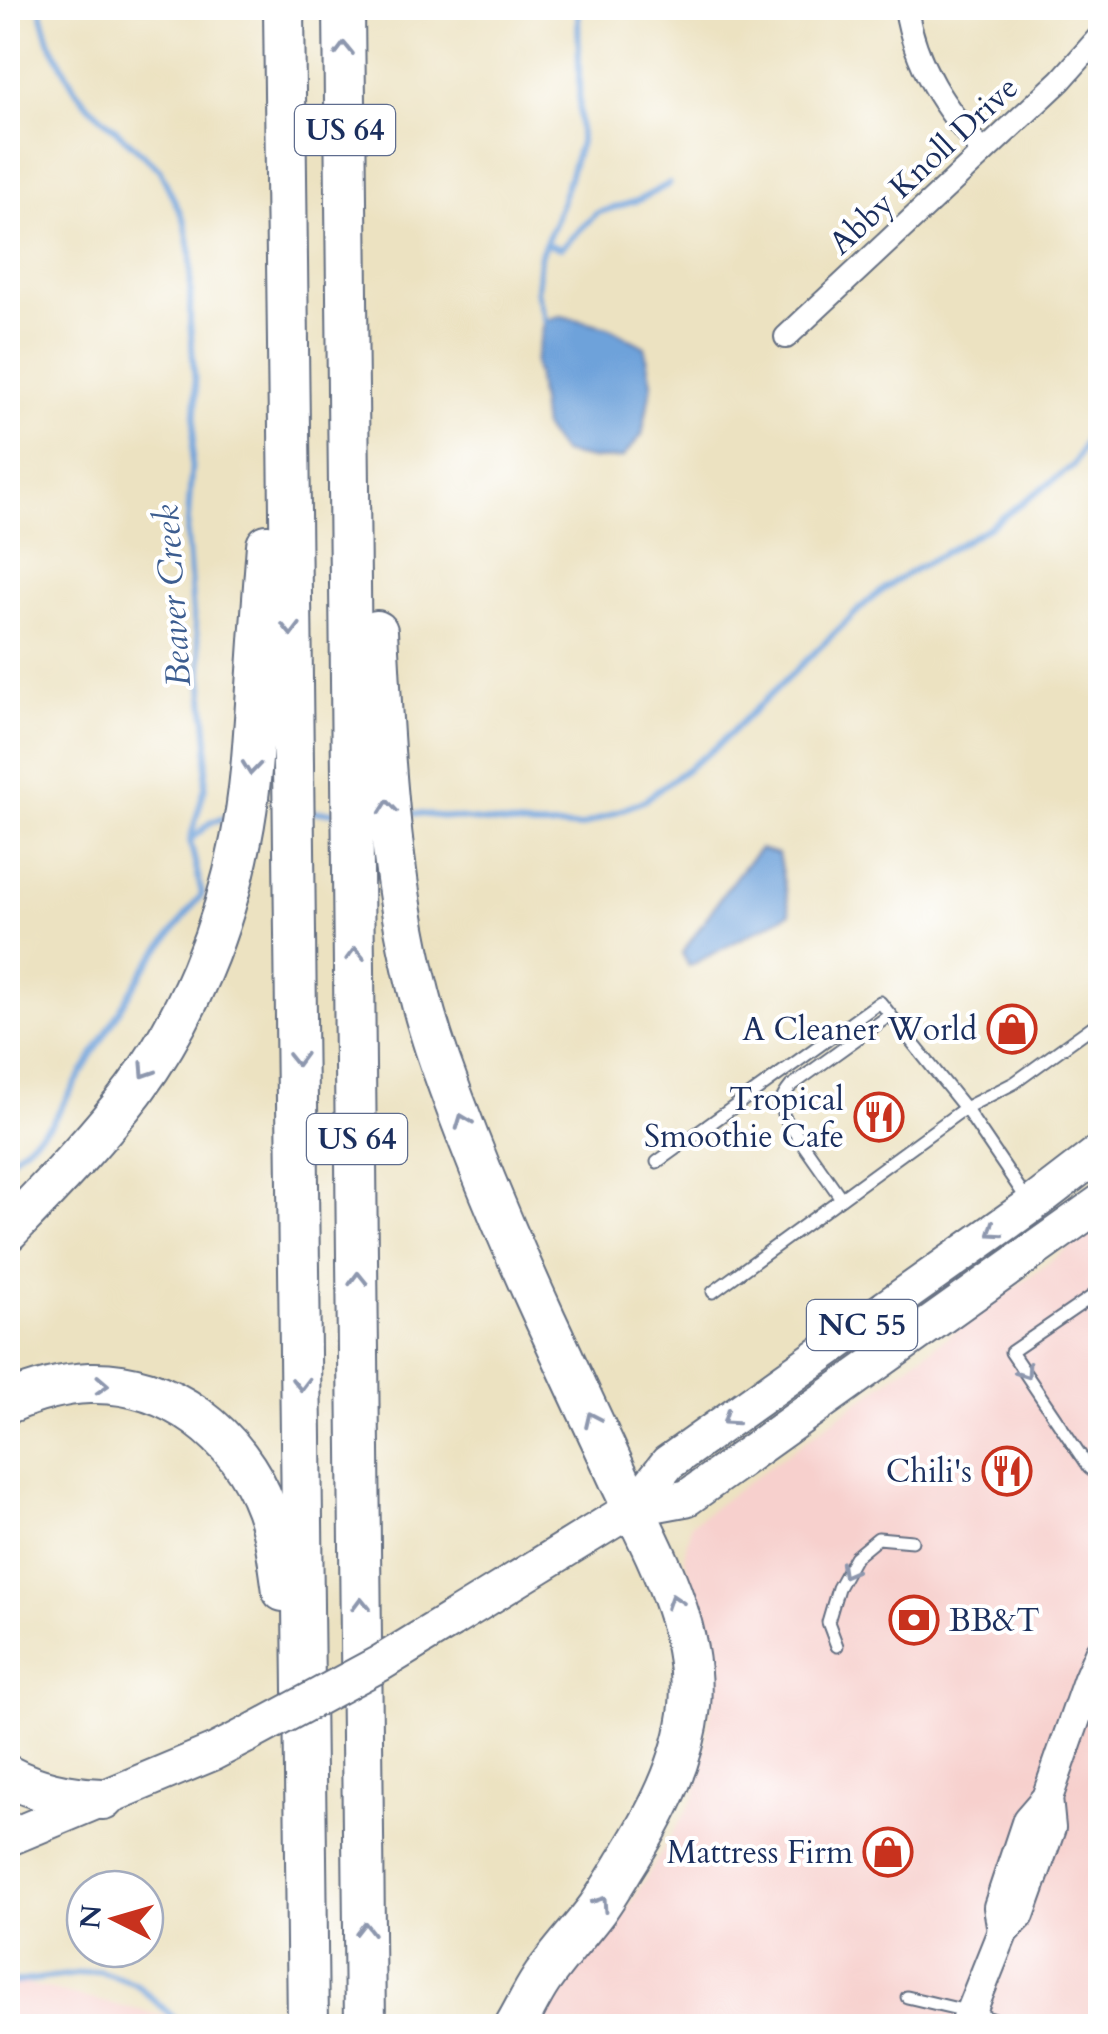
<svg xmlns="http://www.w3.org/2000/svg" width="1108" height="2034" font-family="Cardo,serif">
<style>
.built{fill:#f7d0cd}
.water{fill:#6ea2da;stroke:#44689c;stroke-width:2.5}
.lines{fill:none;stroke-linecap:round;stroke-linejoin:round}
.stream{stroke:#6ea2da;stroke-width:6}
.lane-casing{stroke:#646e81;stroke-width:15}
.street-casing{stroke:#646e81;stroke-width:26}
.secondary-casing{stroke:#646e81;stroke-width:34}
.primary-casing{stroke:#646e81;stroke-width:39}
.highway-casing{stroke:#646e81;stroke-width:44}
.lane{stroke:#fff;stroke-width:11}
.street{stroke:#fff;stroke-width:22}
.secondary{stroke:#fff;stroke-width:30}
.primary{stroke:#fff;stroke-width:35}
.highway{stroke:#fff;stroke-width:40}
.primary-bridge-casing{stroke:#646e81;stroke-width:39;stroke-linecap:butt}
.primary-bridge{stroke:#fff;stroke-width:35}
.oneway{stroke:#8d97ae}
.labels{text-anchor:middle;stroke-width:8;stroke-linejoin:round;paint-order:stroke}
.shield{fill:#fff;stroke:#5f6d8e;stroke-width:2.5}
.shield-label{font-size:30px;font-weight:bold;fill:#1b2f5e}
.street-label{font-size:32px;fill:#1b2f5e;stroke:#fff}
.poi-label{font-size:32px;fill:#1b2f5e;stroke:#fff;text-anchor:end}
.water-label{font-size:35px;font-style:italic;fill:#3c5d90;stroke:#fff}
</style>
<rect width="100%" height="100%" fill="#fff"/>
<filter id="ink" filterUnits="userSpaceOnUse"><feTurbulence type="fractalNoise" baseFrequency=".01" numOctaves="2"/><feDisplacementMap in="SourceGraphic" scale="20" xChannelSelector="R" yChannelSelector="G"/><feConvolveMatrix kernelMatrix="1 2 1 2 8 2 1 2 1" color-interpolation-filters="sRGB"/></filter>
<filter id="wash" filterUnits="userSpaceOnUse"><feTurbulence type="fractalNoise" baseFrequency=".0048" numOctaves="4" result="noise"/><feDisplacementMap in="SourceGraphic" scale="40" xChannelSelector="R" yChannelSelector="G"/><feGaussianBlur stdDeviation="2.25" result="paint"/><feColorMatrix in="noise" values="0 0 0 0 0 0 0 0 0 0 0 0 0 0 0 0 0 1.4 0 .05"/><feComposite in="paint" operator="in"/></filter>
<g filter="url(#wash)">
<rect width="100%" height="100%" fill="#ece2c1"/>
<g class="built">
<path d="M1100,1225V2026H534L549,2000L625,1912L696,1795L712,1703L706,1633L684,1556L691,1524Z"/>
<path d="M8,1980L208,2026H8Z"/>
</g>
<g class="water">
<path d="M561,316L608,327L645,347L652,383L642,435L622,458L592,459L562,453L543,427L535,362L545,320Z"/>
<path d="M760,849L778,854L790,913L689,966L682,953C708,918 729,880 760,849Z"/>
</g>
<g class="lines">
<g class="stream">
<path d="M545,244L561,248L597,213L639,200L669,184"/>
<path d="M545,320L537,292L540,256L556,219L580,142L578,8"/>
<path d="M307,812H340"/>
<path d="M402,812L533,827H580L645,800L715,748L867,602L895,581L989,527L1073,466L1100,413"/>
<path d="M190,840L213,821L230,817"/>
<path d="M8,1161L51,1124L144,970L202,894L190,840L205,787L208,742L200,653L193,614L187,535L196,397L190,321L191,254L185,222L159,169L89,106L75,89L49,41L40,8"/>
<path d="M8,1983L99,1971L136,1984L183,2026"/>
</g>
</g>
</g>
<g filter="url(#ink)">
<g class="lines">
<g class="lane-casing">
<g id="lane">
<path d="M657,1162L880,1002L965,1108L1014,1083L1100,1021"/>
<path d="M841,1198L784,1117C779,1103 781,1098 791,1086L890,1015"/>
<path d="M1100,1291L1011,1352L1089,1468L1100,1477"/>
<path d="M713,1292L965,1108L1028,1201"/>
<path d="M837,1646L828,1622L838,1588L855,1557L878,1538L912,1541"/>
<path d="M907,1997L971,2012L1013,2026"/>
</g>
</g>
<g class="street-casing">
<g id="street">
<path d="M906,8C915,66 945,109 983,152"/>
<path d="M786,337L1061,80L1100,36"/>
</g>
</g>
<g class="secondary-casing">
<g id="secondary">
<path d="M1003,1931L999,1907L1028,1820L1047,1798L1088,1681L1100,1653"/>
<path d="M965,2026L1003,1931L1019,1915L1050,1828L1047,1798"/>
</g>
</g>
<g class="primary-casing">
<g id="primary">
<path d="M633,1508L687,1498L1100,1203"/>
<path d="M451,1620L633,1508L668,1463L1031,1205L1100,1152"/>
<path d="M8,1838L214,1752L247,1735"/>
</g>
</g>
<g class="highway-casing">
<g id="highway">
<path d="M284,8L308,2026"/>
<path d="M344,8L365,2026"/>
<path d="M377,631C385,777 391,923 440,1062C471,1150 507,1236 546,1321C571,1375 597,1430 622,1485C654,1552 697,1628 690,1706C684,1764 656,1816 625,1865C616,1880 607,1895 597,1909C579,1933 558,1955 541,1980C531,1995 524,2011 515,2026"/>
<path d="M8,1231C51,1186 96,1140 134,1090C188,1017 224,929 241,840C250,796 253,750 256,704C259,651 263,598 267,545"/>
<path d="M8,1403C34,1392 60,1384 89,1383C169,1380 239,1435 266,1508C276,1535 279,1563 283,1591"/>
<path d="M8,1776C38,1792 69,1798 103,1799"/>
</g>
</g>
<use href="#lane" class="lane"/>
<use href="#street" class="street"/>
<use href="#secondary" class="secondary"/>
<use href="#primary" class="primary"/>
<use href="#highway" class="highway"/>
<g class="primary-bridge-casing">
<path id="primary-bridge" d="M247,1735L379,1664L451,1620"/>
</g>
<use href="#primary-bridge" class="primary-bridge"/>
</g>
<defs><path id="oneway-chevron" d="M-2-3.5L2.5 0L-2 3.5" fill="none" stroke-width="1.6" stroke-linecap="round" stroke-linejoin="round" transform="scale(2.5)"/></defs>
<g class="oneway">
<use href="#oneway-chevron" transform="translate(344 49) rotate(-91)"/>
<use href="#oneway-chevron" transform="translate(291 629) rotate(89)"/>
<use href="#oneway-chevron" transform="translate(251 768) rotate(96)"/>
<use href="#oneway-chevron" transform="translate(388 807) rotate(-96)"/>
<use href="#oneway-chevron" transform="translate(355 954) rotate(-91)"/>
<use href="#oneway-chevron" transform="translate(297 1059) rotate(89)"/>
<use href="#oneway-chevron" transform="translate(146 1071) rotate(123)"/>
<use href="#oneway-chevron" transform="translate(463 1121) rotate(-111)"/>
<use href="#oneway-chevron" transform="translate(994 1231) rotate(145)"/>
<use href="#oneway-chevron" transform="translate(358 1279) rotate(-91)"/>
<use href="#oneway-chevron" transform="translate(1025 1372) rotate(56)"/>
<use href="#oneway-chevron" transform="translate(301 1384) rotate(89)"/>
<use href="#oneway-chevron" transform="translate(102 1385) rotate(3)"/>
<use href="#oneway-chevron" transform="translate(592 1419) rotate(-115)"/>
<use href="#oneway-chevron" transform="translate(729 1419) rotate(145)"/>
<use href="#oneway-chevron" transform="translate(847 1571) rotate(119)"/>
<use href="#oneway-chevron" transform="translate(674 1601) rotate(-108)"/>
<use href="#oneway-chevron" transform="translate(361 1604) rotate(-91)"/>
<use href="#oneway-chevron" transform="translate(601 1903) rotate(-56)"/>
<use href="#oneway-chevron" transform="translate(365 1929) rotate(-90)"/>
</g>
</g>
<defs>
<g id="shop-ring" transform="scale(2.5)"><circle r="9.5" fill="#fff" stroke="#c8321e" stroke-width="1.5"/><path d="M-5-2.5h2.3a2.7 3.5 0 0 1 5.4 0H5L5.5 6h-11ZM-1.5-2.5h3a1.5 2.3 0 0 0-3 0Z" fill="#c8321e"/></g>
<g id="restaurant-ring" transform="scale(2.5)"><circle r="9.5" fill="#fff" stroke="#c8321e" stroke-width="1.5"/><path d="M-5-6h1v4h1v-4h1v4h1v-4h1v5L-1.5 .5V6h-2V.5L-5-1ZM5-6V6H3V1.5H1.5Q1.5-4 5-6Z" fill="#c8321e"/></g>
<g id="bank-ring" transform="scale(2.5)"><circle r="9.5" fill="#fff" stroke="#c8321e" stroke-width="1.5"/><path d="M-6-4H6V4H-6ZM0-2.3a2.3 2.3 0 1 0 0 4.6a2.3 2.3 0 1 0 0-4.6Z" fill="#c8321e"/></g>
</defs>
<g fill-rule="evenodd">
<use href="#shop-ring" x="1012" y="1029"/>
<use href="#restaurant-ring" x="879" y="1117"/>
<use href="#restaurant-ring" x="1007" y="1471"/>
<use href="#bank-ring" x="914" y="1620"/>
<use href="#shop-ring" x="888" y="1852"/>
</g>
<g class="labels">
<g class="shield">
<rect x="295" y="105" width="100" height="50" rx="8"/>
<rect x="307" y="1114" width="100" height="50" rx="8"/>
<rect x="807" y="1300" width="110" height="50" rx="8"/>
</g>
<g class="shield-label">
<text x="345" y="140">US 64</text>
<text x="357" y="1149">US 64</text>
<text x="862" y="1335">NC 55</text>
</g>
<g class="street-label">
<text transform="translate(923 165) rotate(-43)" y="11">Abby Knoll Drive</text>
</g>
<g class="poi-label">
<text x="977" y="1040">A Cleaner World</text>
<text x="844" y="1110">Tropical<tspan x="844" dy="37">Smoothie Cafe</tspan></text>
<text x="972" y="1482">Chili's</text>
<text x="949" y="1631" text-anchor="start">BB&amp;T</text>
<text x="853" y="1863">Mattress Firm</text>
</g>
<g class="water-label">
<text transform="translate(172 596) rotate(-94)" y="12">Beaver Creek</text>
</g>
</g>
<rect width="1108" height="2034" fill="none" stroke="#fff" stroke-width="40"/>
<g transform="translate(115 1919) rotate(275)"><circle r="48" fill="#ffffff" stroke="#a4acbf" stroke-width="2.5"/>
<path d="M0-8L18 38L0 25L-18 38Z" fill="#c8321e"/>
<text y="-15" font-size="28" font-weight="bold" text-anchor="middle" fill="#1b2f5e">N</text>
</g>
</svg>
